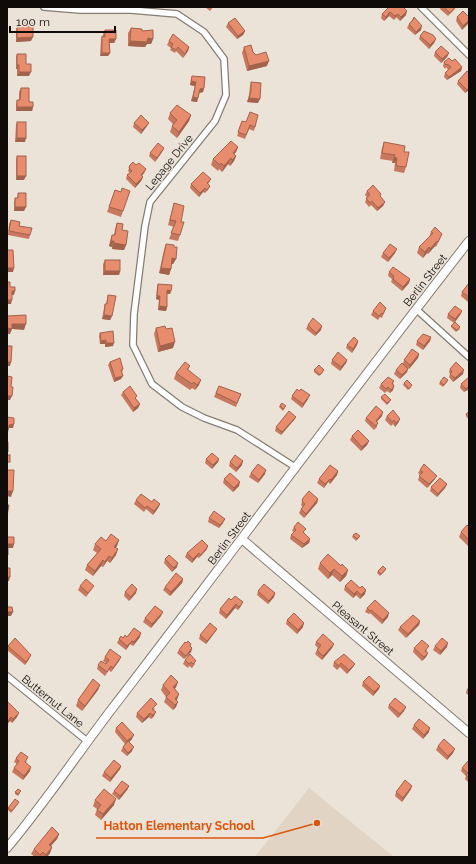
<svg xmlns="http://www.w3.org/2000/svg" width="476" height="864" font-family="Raleway,sans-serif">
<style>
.built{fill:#e2d4c4}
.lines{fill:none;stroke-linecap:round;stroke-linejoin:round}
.street-casing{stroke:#857d74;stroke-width:8}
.secondary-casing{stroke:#857d74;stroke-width:10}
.street{stroke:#fff;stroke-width:5.5}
.secondary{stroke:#fff;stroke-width:8}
.wall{fill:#c7785e}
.shaded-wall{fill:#a2624c}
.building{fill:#e78c6d;stroke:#a2624c}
.labels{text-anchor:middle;stroke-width:3;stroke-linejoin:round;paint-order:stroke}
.street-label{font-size:11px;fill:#0e0b08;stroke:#ebe2d8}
.leader{fill:none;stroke:#dd550c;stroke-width:1.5}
.callout-dot{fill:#dd550c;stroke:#ebe2d8;stroke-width:1.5}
.callout-label{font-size:12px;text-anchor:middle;font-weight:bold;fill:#dd550c;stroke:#ebe2d8;stroke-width:3;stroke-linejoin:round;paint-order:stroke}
</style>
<rect width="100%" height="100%" fill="#ebe2d8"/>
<path class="built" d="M309,788L394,857H255Z"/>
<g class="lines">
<g class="street-casing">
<g id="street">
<path d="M44,7L80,10H131L177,14L204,32L224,59L226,95L215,121L150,202L145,226L134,314L133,345L152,384L182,407L204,418L237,430L295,467"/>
<path d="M421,7L469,55"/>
<path d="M416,309L469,357"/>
<path d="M7,676L87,741"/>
</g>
</g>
<g class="secondary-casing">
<g id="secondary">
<path d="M243,540L469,733"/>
<path d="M7,848C44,804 76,756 111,710C231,554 348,396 469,241"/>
</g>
</g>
<use href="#street" class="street"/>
<use href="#secondary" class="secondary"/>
</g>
<g class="wall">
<path d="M205,7H213L210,11Z"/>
<path d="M389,7L406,15L400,21L396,17L394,20L389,16L384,21L381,18L382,14Z"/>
<path d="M441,7H456L454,10L448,16L440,9Z"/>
<path d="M414,17L421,30L415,35L407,28L409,24L412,20Z"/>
<path d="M457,17H469L462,30L456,21Z"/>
<path d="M22,23L31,41L16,42V30L17,27H21Z"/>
<path d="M228,23L245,31L243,35L237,39L226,27Z"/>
<path d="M131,28L142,31L153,39L151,44H147L145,47L128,46V33Z"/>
<path d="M105,30L116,39L114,43H109L110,53L108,56H100L101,40L102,36L103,37V34Z"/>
<path d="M420,36L436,39L434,43L429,49L419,39Z"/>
<path d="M169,41L189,47L188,51L183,58L176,51L175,53L170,50L171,48L167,45Z"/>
<path d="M244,47L267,66L247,71L242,53Z"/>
<path d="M435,52L449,53L447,57L441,63L434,56Z"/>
<path d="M17,54L26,64L29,76H17V69H16V57Z"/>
<path d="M452,61L462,67L461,71L447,80L444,77L445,73L448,70L446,67L445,69L443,66L444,62Z"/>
<path d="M192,76L204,88L203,92L199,93L197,102L191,101L195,86L190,85Z"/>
<path d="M458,81L469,90L465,93L457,84Z"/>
<path d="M251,82L258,103L247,102L249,95L250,86Z"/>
<path d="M21,88L33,107L32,111H16V104L17,100H19V92Z"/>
<path d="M170,113L191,115L189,121L177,138L170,132L172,126L173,124L168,119Z"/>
<path d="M242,121L255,127L254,131L249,129L245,139L237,136Z"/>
<path d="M17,122L25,142H15L16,125Z"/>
<path d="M134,123H149L147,126L141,134L133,127Z"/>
<path d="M384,142L404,152L406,167L404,173L394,171L395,163H392L393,161L380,159L382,148Z"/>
<path d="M238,147L236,152L234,154L236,156L234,161L230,166L228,164L222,172L219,169L218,171L211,165L213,159Z"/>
<path d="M164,148L162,152L155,162L149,156L150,153Z"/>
<path d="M17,156L24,180H16V160Z"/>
<path d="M130,165H136L146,169L144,173L142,176L143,177L141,181L135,188L126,179L127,175L130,173L128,171Z"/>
<path d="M211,179L209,183L208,184L210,186L208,190L205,193L203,192L199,197L190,188L191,184Z"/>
<path d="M115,190L121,192L130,191L121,217L107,212Z"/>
<path d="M367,191L380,197L385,202L383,206L377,211L371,205L369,207L365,202L367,197L365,195Z"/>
<path d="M18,193L24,211H14V202L15,198H17Z"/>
<path d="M174,203L180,235L178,241L169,239L174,227L168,225Z"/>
<path d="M11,220L19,226L30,235L29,239L8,235L9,224Z"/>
<path d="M117,223L122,230L126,245L124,250L112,249V247L109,246L110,241L112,235H114L115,229Z"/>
<path d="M431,232L440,239L436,247L435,246L428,254L427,253L423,258L417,253L419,247L429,237Z"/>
<path d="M166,244L174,247L176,259L173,264H171V269L169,275L159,273L164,250Z"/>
<path d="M383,253H395L388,262L381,257Z"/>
<path d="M105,260L120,271L119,275H103V264Z"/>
<path d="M389,272L410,279L409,283L402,291L391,282L392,279L388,276Z"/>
<path d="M469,283V301L468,302L461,296L462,292Z"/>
<path d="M158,284L171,291L170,294H167V307L166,311L158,310L159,300L156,299L157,287Z"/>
<path d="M108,295L112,316L110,320L102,319L104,308L105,304H106Z"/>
<path d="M386,308L382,318L380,317L378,320L371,315L373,311Z"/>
<path d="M462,311L460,315L455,322L460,329L456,332L451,327L454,323L447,318L448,314Z"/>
<path d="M308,325L321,330L315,336L306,329Z"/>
<path d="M156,328L166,329L173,348L158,352L154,334Z"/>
<path d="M100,333L113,346L105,347V344H100L99,336Z"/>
<path d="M431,337L430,341L423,350L416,345L417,341Z"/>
<path d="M358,341L357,345L352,353L346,348L347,345Z"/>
<path d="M419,354L418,358L409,369L406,367L408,369L407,372L400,379L394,374L396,370L403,364L404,360Z"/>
<path d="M332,360H347L346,363L340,371L331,364Z"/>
<path d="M110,362L123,369L122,373L121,379L114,382L108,365Z"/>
<path d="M190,366L188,370L199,385L195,390L192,388L190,390L174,379L176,373Z"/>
<path d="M450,369L463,374L453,382L449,377L450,374L449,372Z"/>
<path d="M314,370L323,372L319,376L314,372Z"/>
<path d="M469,377V392L467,390L464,392L460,388L461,384Z"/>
<path d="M448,380L447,382L443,387L439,384L440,382Z"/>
<path d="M394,381L393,384L394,386L393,390L390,393L387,391L385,393L379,388L381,384Z"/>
<path d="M404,383L411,387L408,390L403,385Z"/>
<path d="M219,386L241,394L236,407L214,397Z"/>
<path d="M299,391L308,399L302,408L291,399L292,396Z"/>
<path d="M123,392L136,399L140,404L138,408L133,412L121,395Z"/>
<path d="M381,397L390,402L387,405L381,399Z"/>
<path d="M280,405L285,408L283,411L279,407Z"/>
<path d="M469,412V420L466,416V414Z"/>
<path d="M382,416L377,422V427L374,430L365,421L366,418Z"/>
<path d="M387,416L400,419L398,423L395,427L393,424L391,426L385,420Z"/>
<path d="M296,417L294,420L281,435L275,431L276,427Z"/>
<path d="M352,436L369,441L367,445L361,451L350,440Z"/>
<path d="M206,459H219L218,462L212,469L205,463Z"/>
<path d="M230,462L242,465L236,472L229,466Z"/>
<path d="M420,470L435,479L427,488L418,480L420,475L418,473Z"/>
<path d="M338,471L337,475L330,484L328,482L324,488L317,483L319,479Z"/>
<path d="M251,473L265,474L258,483L249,477Z"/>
<path d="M224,479L239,486L233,492L223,483Z"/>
<path d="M447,484L445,488L437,497L430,491L431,487Z"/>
<path d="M303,498L318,499L317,503L304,518L299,513L301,509L303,507L301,505Z"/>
<path d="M136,500L152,502L160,504L158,508L153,515L146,509L144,512L134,504Z"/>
<path d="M209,518L223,523L219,528L208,522Z"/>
<path d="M294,527L305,533L304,534L310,539L309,543L302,548L290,539L291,535L294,532L292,531Z"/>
<path d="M469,527V547L459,537L461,532Z"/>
<path d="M353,535L360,536L359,538L356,541L352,537Z"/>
<path d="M119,540L116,548V555L110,563L107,561L103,567L101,566L93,576L85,570L87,565L97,553L93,550L95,544L106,541Z"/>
<path d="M207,549L199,558L197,557L192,563L185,557L187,553Z"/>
<path d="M165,559L177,567L172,572L164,563Z"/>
<path d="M320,563L341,566L348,570L346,576L340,582L332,575L328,579L318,569Z"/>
<path d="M386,569L385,571L380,576L377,573L378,571Z"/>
<path d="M183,579L182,583L170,596L163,590L165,587Z"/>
<path d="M80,586L92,589L86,597L78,590Z"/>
<path d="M345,586L365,594L360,599L356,595L353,598L344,590Z"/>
<path d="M258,591L275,593L274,597L268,604L257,595Z"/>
<path d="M125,592L136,593L129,601L124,596Z"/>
<path d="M231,600L241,606L238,610L235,608L226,619L219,613L220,609Z"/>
<path d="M367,608L388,617L382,624L370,613L369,614L365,612Z"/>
<path d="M161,616L151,628L143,622L145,618Z"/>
<path d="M287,620L303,627L297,634L286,624Z"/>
<path d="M420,621L419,625L406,638L398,630L400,627Z"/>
<path d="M217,629L215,632L206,644L199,639L200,635Z"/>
<path d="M127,637H140L133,646L130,644L126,650L117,643L119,639Z"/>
<path d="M316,642L334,644L332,648L322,660L315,654L318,648L315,645Z"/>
<path d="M8,646L31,655L29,659L25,665L7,650Z"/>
<path d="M435,646L447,647L440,655L433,650Z"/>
<path d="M190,647L192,648L191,652L184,659L177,653L179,650Z"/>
<path d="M414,648L427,650L426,652L428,653L426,657L422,661L413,652Z"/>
<path d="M190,654L195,664L192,668L189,666L188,668L183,664L185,660Z"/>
<path d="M105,657H121L119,661L111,672L109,670L105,676L97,669L98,665L106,664V663L103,661Z"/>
<path d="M334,662L355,664L353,667L347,674L340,667L337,670L333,666Z"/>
<path d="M178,682L176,687L175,689L177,700L176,707L173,710L164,702L166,697L161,690L163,685Z"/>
<path d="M363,682L380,686L379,689L373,696L362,686Z"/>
<path d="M100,685L98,690L82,711L76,706L78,700Z"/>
<path d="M469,687V696L466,693L467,689Z"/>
<path d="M7,701L17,717L12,723L10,721L7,724Z"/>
<path d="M389,705L406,707L404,711L398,718L388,708Z"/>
<path d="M155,708L154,710V716L151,719L149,717L142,723L136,717L137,713Z"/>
<path d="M414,725L429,732L423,739L412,729Z"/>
<path d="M116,728L132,739L129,742L132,751L127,756L121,751L123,747L125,744L115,732Z"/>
<path d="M438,746L453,753L447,760L436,750Z"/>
<path d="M16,758L27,761L26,762L30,771L23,780L12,772L14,768L17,764L14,762Z"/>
<path d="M469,761V783L465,779L466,776L461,771L462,768Z"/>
<path d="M121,766L120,769L110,782L102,776L104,772Z"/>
<path d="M129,786L127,790L119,800L112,794L114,791Z"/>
<path d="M411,789L402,802L395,796L396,792Z"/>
<path d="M15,792L20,793L18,796L15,794Z"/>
<path d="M95,800L114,805L101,820L95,815L97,809L93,806Z"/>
<path d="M18,804L11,813L8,810V808Z"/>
<path d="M59,834L57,839L51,846L52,847L50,853L47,857H35L31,854L34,849Z"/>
</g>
<g class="shaded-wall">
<path d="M407,11L406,15L400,21L401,17Z"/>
<path d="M390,12L389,16L384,21L386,17Z"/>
<path d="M398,14L394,20L395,16Z"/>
<path d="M469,20V23L462,30L463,26Z"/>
<path d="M422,26L421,30L415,35L416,32Z"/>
<path d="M245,31L243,35L237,39L238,36Z"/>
<path d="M33,37L31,41L16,42L17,38Z"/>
<path d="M148,38L153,39L151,44H147L145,47L128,46L130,41Z"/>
<path d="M109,39H116L114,43H107Z"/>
<path d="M436,39L434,43L429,49L430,45Z"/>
<path d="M189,47L188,51L183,58L185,54Z"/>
<path d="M102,53H110L108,56H100Z"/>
<path d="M449,53L447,57L441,63L442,59Z"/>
<path d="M269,61L267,66L247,71L249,66Z"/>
<path d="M17,65H19L17,69H16Z"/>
<path d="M462,67L461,71L447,80L449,77Z"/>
<path d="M19,72H31L29,76H17Z"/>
<path d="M191,81L196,82L195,86L190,85Z"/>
<path d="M469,87V90L465,93Z"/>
<path d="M204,88L203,92L199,93L200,89Z"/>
<path d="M193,97L198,98L197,102L191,101Z"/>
<path d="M249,98L260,99L258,103L247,102Z"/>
<path d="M17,107H33L32,111H16Z"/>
<path d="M191,115L189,121L177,138L179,132Z"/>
<path d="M149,123L147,126L141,134L142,130Z"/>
<path d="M17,138H26L25,142H15Z"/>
<path d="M238,147L236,152L230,158L233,153Z"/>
<path d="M164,148L162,152L155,162L157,158Z"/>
<path d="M236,156L234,161L230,166L232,160Z"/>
<path d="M394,157L397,158L395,163H392Z"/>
<path d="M231,158L228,164L222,172L224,166Z"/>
<path d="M146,169L144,173L139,178L141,175Z"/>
<path d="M17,176H26L24,180H16Z"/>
<path d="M143,177L141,181L135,188L136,184Z"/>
<path d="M205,188L203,192L199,197L200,193Z"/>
<path d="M385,202L383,206L377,211L378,208Z"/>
<path d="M15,207H26L24,211H14Z"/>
<path d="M111,241H114L112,247L109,246Z"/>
<path d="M437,241L435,246L428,254L430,249Z"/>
<path d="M114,243L126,245L124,250L112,249Z"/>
<path d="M429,247L427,253L423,258L425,252Z"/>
<path d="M397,249L395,253L388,262L389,258Z"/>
<path d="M172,258L176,259L173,264H170Z"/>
<path d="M7,268H14L13,272H7Z"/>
<path d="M161,268L171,269L169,275L159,273Z"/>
<path d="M105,271H120L119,275H103Z"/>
<path d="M410,279L409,283L402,291L403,287Z"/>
<path d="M167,290L171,291L170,294H166Z"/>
<path d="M12,291H15L14,295H11Z"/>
<path d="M157,296H160L159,300L156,299Z"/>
<path d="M7,300H12L11,304H7Z"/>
<path d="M159,306L167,307L166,311L158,310Z"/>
<path d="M462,311L460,315L454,323L455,319Z"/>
<path d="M104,315L112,316L110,320L102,319Z"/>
<path d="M12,324H26L24,330L12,329L10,334H7V328Z"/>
<path d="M322,326L321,330L315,336L316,333Z"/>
<path d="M431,337L430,341L423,350L424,346Z"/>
<path d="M106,340L105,344H100L101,341Z"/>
<path d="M358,341L357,345L352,353L353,349Z"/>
<path d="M175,342L173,348L158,352L160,346Z"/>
<path d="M106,343H114L113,346L105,347Z"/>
<path d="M419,354L418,358L409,369L410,365Z"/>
<path d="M347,360L346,363L340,371L341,367Z"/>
<path d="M7,362H11L10,366H7Z"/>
<path d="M408,369L407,372L400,379L402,375Z"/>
<path d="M464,370L463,374L453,382L455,378Z"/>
<path d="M123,376L121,379L114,382L115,378Z"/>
<path d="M201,380L199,385L195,390L197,385Z"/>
<path d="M394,386L393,390L390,393L391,390Z"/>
<path d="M469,386L467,390L464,392L466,389Z"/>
<path d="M310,395L308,399L302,408L303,404Z"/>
<path d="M7,396H12L10,400H7Z"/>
<path d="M140,404L138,408L133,412L134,408Z"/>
<path d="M383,412L382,416L374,424L376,421Z"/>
<path d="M296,417L294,420L281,435L282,432Z"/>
<path d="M400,419L398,423L395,427L396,423Z"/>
<path d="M14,424L13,428H9L8,432H7V428L9,425Z"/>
<path d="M369,441L367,445L361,451L362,447Z"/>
<path d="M219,459L218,462L212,469L213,465Z"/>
<path d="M243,461L242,465L236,472L237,468Z"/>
<path d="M266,470L265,474L258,483L259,480Z"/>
<path d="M338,471L337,475L330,484L331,480Z"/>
<path d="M437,476L435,479L427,488L429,484Z"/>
<path d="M330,479L324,488L325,484Z"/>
<path d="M240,482L239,486L233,492L234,488Z"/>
<path d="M447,484L445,488L437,497L438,494Z"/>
<path d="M7,491H13L11,497L7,496Z"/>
<path d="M318,499L317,503L304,518L306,514Z"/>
<path d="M160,504L158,508L153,515L154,511Z"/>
<path d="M225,519L223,523L219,528L220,525Z"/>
<path d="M310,539L309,543L302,548L304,544Z"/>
<path d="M119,540L117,546L112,552L114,547Z"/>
<path d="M8,544H14L13,548H7Z"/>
<path d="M208,546L207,549L199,558L201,555Z"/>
<path d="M118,549L116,555L110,563L112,558Z"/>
<path d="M199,553L197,557L192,563L193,559Z"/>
<path d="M109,556L107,561L103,567L105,562Z"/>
<path d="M103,560L101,566L93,576L95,571Z"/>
<path d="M178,563L177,567L172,572L174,568Z"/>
<path d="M334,569L332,575L328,579L330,573Z"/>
<path d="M348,570L346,576L340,582L342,576Z"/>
<path d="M7,577H10L9,581H7Z"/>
<path d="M183,579L182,583L170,596L171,592Z"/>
<path d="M137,589L136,593L129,601L131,597Z"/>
<path d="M366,590L365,594L360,599L361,595Z"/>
<path d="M357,591L356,595L353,598L354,594Z"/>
<path d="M275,593L274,597L268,604L269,601Z"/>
<path d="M243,602L241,606L238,610L239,607Z"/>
<path d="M236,604L235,608L226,619L227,615Z"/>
<path d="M8,612H13L11,616H7Z"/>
<path d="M163,612L161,616L151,628L152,624Z"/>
<path d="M389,613L388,617L382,624L383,620Z"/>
<path d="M420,621L419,625L406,638L408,634Z"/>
<path d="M304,623L303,627L297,634L298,630Z"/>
<path d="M217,629L215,632L206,644L207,641Z"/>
<path d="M141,633L140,637L133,646L134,642Z"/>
<path d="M132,641L126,650L127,646Z"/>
<path d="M448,643L447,647L440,655L441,651Z"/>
<path d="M334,644L332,648L322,660L323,656Z"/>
<path d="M192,648L191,652L184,659L186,656Z"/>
<path d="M428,653L426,657L422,661L424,657Z"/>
<path d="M31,655L29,659L25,665L26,662Z"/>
<path d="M121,657L119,661L111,672L113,668Z"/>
<path d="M355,664L353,667L347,674L349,670Z"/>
<path d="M178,682L176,687L171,693L173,687Z"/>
<path d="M100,685L98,690L82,711L85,706Z"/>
<path d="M380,686L379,689L373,696L374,692Z"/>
<path d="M179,694L177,700L174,704L175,699Z"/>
<path d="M178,702L176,707L173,710L175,705Z"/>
<path d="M406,707L404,711L398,718L400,714Z"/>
<path d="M156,712L154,716L151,719L153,715Z"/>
<path d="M19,713L17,717L12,723L13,719Z"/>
<path d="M150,713L149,717L142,723L144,719Z"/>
<path d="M11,717L10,721L7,724V722Z"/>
<path d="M430,728L429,732L423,739L424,735Z"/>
<path d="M134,735L132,739L126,745L127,741Z"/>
<path d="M134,747L132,751L127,756L128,753Z"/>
<path d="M455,749L453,753L447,760L448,756Z"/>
<path d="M121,766L120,769L110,782L111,778Z"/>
<path d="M31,767L30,771L23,780L24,776Z"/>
<path d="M129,786L127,790L119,800L120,796Z"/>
<path d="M412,786L411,789L402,802L403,798Z"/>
<path d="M116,799L114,805L101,820L103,814Z"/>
<path d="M59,834L57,839L47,850L49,845Z"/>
<path d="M52,847L50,853L47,857H45L46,855Z"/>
</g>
<g class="building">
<path d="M389,7H403L407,11L401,17L398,14L395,16L390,12L386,17L382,14Z"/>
<path d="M444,7H455L450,13Z"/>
<path d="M463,11L469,17V20L463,26L457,17Z"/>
<path d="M414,17L422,26L416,32L409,24L413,20Z"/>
<path d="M235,18L245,31L238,36L228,23Z"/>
<path d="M22,23H33V37L17,38V27H22Z"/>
<path d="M131,28L142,29V31L153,30V39L148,38L147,42L130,41Z"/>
<path d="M105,30H116V39H109L110,53H102V36L105,37Z"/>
<path d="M424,31L433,35L436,39L430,45L420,36Z"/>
<path d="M173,34L189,47L185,54L178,47L176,50L171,47L173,44L169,41Z"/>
<path d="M251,45L253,52L256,55L266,52L269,61L249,66L244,47Z"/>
<path d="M441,46L449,53L442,59L435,52Z"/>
<path d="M17,54H26V64H31V72H19V65H17Z"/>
<path d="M449,58L452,61L455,59L462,67L449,77L445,73L451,67L447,64L446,65L444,62Z"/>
<path d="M467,71L469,73V87L467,90L458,81Z"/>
<path d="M192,76L205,77L204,88L200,89L198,98L193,97L196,82L191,81Z"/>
<path d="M251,82L261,83L260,99L249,98L251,91Z"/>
<path d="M21,88H29V102H33V107H17V100H20Z"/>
<path d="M177,105L191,115L179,132L172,126L177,120L170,113Z"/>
<path d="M250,112L258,115L255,127L250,125L246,135L238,132L242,121L246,122Z"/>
<path d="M141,115L149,123L142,130L134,123Z"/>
<rect x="17" y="122" width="9" height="16"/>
<path d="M231,141L238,147L233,153L236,156L232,160L231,158L224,166L221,163L220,165L213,159Z"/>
<path d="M384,142L405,146L404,152H409L406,167L396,166L397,158L394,157L395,155L382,153Z"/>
<path d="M158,143L164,148L157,158L150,153Z"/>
<rect x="17" y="156" width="9" height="20"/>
<path d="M133,162L136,165L139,163L146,169L141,175L143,177L136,184L127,175L132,171L129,168L130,165Z"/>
<path d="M203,172L211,179L207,183L210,186L207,190L205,188L200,193L191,184Z"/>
<path d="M373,185L381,194L380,196L385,202L378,208L372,201L370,203L366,198L370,195L367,191Z"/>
<path d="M122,188L130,191L123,211L109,207L115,190L121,192Z"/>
<path d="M18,193H26V207H15V198H18Z"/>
<path d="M174,203L184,206L181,222H184L180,235L171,233L176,221L170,220Z"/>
<path d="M11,220L20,222L19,226L32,228L30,235L9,231Z"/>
<path d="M117,223L123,224L122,230L128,231L126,245L114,243V241H111L112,235H115Z"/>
<path d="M435,227L442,234L438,242L437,241L430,249L429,247L425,252L419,247L433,233L431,232Z"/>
<path d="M166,244L174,245V247H177L176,259L172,258L171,269L161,268Z"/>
<path d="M390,244L397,249L389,258L383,253Z"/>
<path d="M7,250H13L14,268H7Z"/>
<rect x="105" y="260" width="15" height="11"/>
<path d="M393,267L410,279L403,287L393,279L394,276L389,272Z"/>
<path d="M7,282H10V287H15V291H12V300H7Z"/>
<path d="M469,283V297L462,292Z"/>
<path d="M158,284L172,285L171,291L167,290V307L159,306L160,296H157Z"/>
<path d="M108,295L116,296L112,316L104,315L105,304H107Z"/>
<path d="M380,302L386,308L383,314L382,313L379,316L373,311Z"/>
<path d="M455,306L462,311L455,319L448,314Z"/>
<path d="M26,315V324H12V329L7,328V316Z"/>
<path d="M313,318L322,326L316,333L308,325Z"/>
<path d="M455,322L460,327L457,330L451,326Z"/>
<path d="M165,326L166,329L172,328L175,342L160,346L156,328Z"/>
<path d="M113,331L114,343H106V340L101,341L100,333Z"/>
<path d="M423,334L431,337L424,346L417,341Z"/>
<path d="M354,337L358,341L353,349L347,345Z"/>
<path d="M7,346H12L11,362H7Z"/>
<path d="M412,349L419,354L410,365L404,360Z"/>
<path d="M338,352L347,360L341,367L332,360Z"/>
<path d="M120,358L123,369L121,370L123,376L115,378L110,362Z"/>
<path d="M185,362L190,366L187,369L201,380L197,385L194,382L192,384L176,373Z"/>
<path d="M456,362L464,370L455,378L450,374L452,372L450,369Z"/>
<path d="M402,363L408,369L402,375L396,370Z"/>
<path d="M319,365L324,370L320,375L314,370Z"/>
<path d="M7,376L12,377L11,387H13L12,396H7Z"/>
<path d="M388,377L394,381L392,383L394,386L391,390L388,387L386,389L381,384Z"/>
<path d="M444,377L448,380L444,385L440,382Z"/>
<path d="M469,377V386L466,389L461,384Z"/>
<path d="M407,380L412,385L409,389L404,383Z"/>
<path d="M130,386L137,396L135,398L140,404L134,408L123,392Z"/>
<path d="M219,386L241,394L237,403L216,393Z"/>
<path d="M297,389L299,391L301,389L310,395L303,404L292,396Z"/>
<path d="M385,394L391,400L387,403L381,397Z"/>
<path d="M282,403L286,406L283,409L280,405Z"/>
<path d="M376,406L383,412L376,421L378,423L376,426L366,418Z"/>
<path d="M393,410L400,419L396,423L394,420L392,422L387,416Z"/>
<path d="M289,411L296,417L282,432L276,427Z"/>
<path d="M469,412V418L466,414Z"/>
<path d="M7,417L14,418V424L9,425V428H7Z"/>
<path d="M358,430L369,441L362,447L352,436Z"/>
<path d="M7,441L8,442V452H7Z"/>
<path d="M212,453L219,459L213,465L206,459Z"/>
<rect x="7" y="455" width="3" height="7"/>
<path d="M235,455L243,461L237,468L230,462Z"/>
<path d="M258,464L266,470L259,480L251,473Z"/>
<path d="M424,464L437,476L429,484L419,476L423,472L420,470Z"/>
<path d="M330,465L338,471L331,480L330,479L325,484L319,479Z"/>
<path d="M7,470H14L13,491H7Z"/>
<path d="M230,473L240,482L234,488L224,479Z"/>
<path d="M440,478L447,484L438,494L431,487Z"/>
<path d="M309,491L318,499L306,514L301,509L305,504L302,501L303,498Z"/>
<path d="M141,494L152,502L154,499L160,504L154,511L147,506L145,508L136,500Z"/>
<path d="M7,505H9L7,516Z"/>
<path d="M214,511L225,519L220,525L209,518Z"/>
<path d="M298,522L306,529L303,532L310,539L304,544L291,535L296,530L294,527Z"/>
<path d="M467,525L469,527V540L461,532Z"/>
<path d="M356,533L360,536L357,539L353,535Z"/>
<path d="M111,534L119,540L114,547L118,549L112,558L109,556L105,562L103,560L95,571L87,565L101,549L95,544L101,537L106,541Z"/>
<path d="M7,537H14V544H8V555H7Z"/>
<path d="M202,540L208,546L201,555L199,553L193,559L187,553Z"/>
<path d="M328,554L341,566L342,564L348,570L342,576L334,569L330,573L320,563Z"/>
<path d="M169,555L178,563L174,568L165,559Z"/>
<path d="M383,566L386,569L381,574L378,571Z"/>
<path d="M7,568H10V577H7V585Z"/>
<path d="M176,573L183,579L171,592L165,587Z"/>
<path d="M86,579L94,586L88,593L80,586Z"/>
<path d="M351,580L360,588L362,586L366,590L361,595L357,591L354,594L345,586Z"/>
<path d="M132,584L137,589L131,597L125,592Z"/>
<path d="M264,584L275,593L269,601L258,591Z"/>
<path d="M235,596L243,602L239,607L236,604L227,615L220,609L229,598L231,600Z"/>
<path d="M375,600L389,613L383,620L371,610L370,611L367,608Z"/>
<path d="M155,606L163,612L152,624L145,618Z"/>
<path d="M7,607H12L13,612H8L7,615Z"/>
<path d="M294,613L304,623L298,630L287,620Z"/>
<path d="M413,615L420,621L408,634L400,627Z"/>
<path d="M210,623L217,629L207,641L200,635Z"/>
<path d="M134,628L141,633L134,642L132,641L127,646L119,639L121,636L123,638L125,635L127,637Z"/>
<path d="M323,634L334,644L323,656L317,650L321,645L316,642Z"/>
<path d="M15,638L31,655L26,662L8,646Z"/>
<path d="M442,638L448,643L441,651L435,646Z"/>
<path d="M422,640L429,646L425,651L428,653L424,657L414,648Z"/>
<path d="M188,641L191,644L190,646L192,648L186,656L179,650L185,642L186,643Z"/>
<path d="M110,649L121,657L113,668L111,666L107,672L98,665L101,661L106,664L109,660L105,657Z"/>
<path d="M190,654L196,661L193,664L191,662L189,664L185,660Z"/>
<path d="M344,654L355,664L349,670L341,663L339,666L334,662Z"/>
<path d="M171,675L178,682L173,687L179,694L175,699L178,702L175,705L166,697L170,693L163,685Z"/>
<path d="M369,676L380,686L374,692L363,682Z"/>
<path d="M93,679L100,685L85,706L78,700Z"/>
<path d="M151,698L157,704L152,709L156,712L153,715L150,713L144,719L137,713Z"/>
<path d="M395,698L406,707L400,714L389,705Z"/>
<path d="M7,701L19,713L13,719L11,717L7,722Z"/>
<path d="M419,719L430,728L424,735L414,725Z"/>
<path d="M122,722L134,735L127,741L116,728Z"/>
<path d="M444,739L455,749L448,756L438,746Z"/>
<path d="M128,741L134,747L128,753L123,747Z"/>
<path d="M21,752L28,757L25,762L31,767L24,776L14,768L19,761L16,758Z"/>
<path d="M114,760L121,766L111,778L104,772Z"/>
<path d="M468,761H469V778L466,775L468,773L462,768Z"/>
<path d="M405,780L412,786L403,798L396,792Z"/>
<path d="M122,781L129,786L120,796L114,791Z"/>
<path d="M18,789L21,791L18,794L15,792Z"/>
<path d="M104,789L116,799L103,814L97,810L101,805L95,800Z"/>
<path d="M15,799L19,802L12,811L8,808Z"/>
<path d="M52,827L59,834L49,845L52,847L46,855L43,852L40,855L34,849Z"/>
</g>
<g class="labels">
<g class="street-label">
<text transform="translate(169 162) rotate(-51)" y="4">Lepage Drive</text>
<text transform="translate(425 280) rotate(-52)" y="4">Berlin Street</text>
<text transform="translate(229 538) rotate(-53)" y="4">Berlin Street</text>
<text transform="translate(363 628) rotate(40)" y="4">Pleasant Street</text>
<text transform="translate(53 701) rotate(39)" y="4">Butternut Lane</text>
</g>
</g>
<path class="leader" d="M317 823L263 838H96"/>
<circle class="callout-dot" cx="317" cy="823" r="4"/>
<g class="callout-label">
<text x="179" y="830">Hatton Elementary School</text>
</g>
<rect width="476" height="864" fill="none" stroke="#0e0b08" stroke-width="16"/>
<path d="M10 26v6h105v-6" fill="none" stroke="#0e0b08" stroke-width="2"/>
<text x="16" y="26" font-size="12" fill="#0e0b08" stroke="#ebe2d8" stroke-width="3" paint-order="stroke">100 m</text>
</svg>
